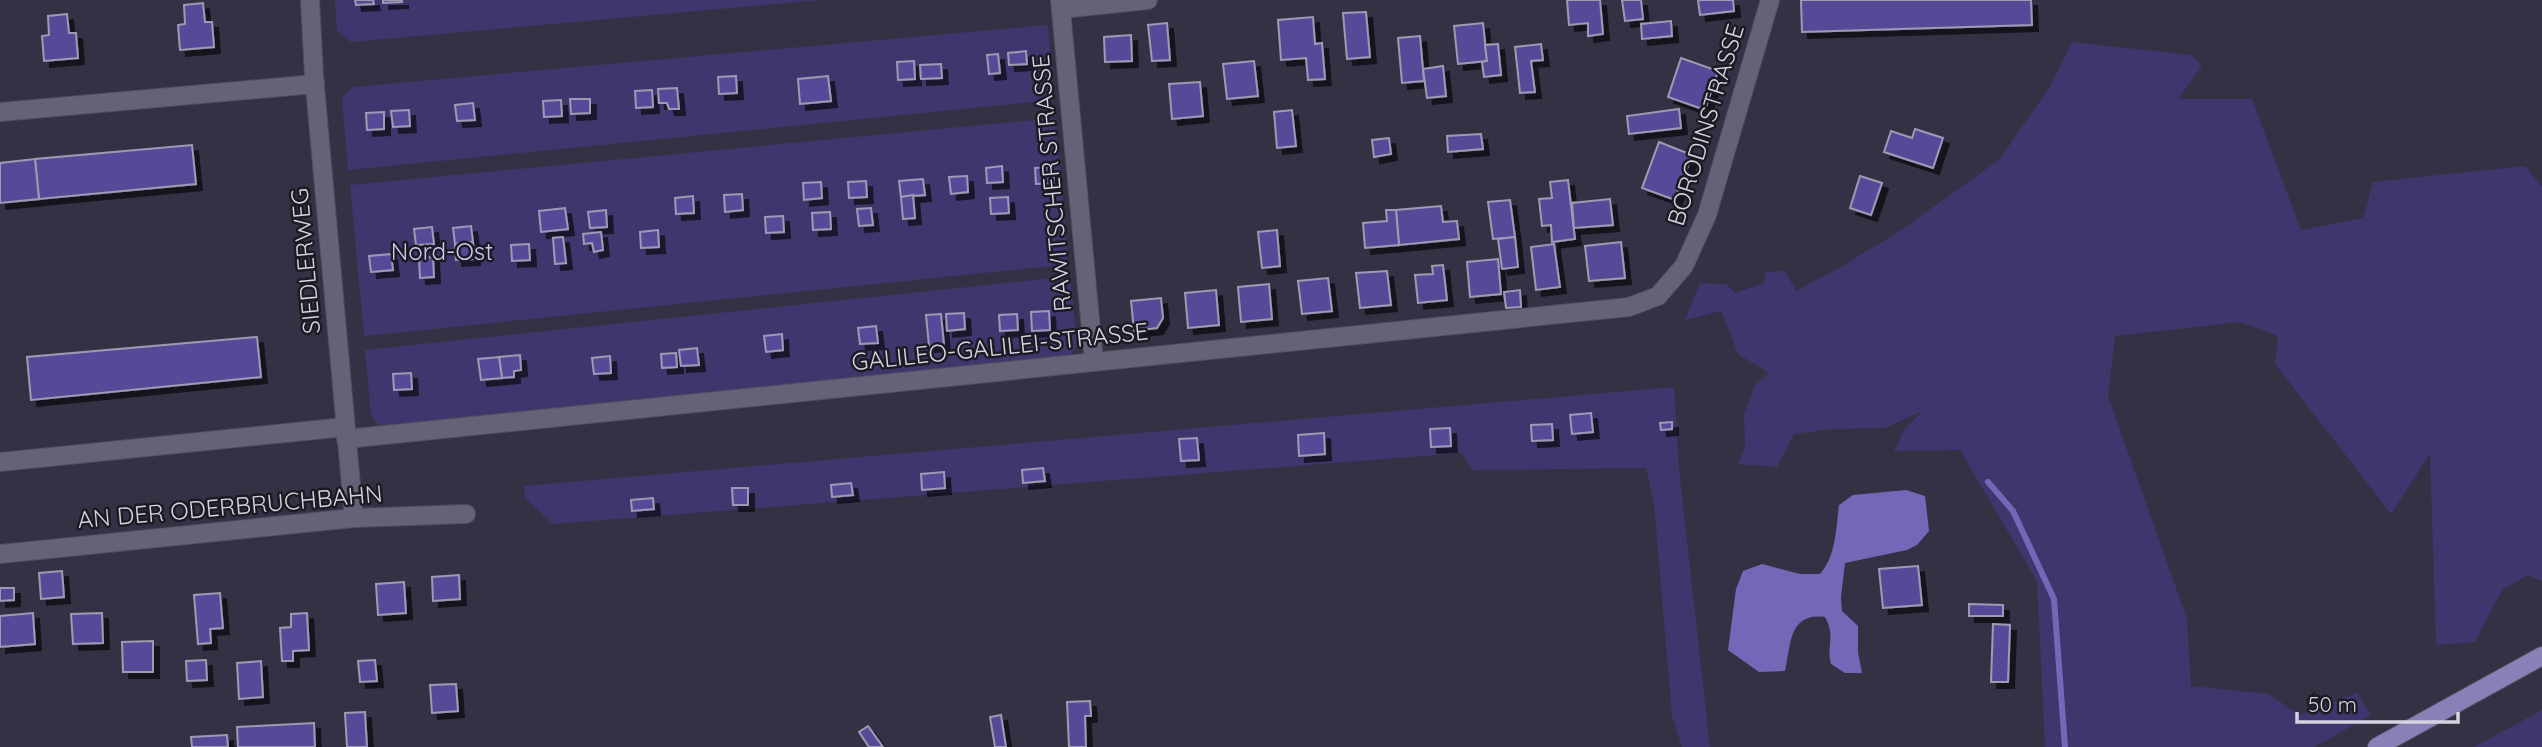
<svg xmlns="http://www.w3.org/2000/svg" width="2542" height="747" font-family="Quicksand,sans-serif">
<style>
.green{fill:#40366d}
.water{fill:#7467b8}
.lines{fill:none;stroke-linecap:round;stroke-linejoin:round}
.stream{stroke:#7467b8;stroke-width:6}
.building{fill:#594a98;stroke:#9d9bb3;stroke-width:2;filter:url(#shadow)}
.minor-casing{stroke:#504d5d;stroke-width:20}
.major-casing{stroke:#504d5d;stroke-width:20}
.minor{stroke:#656278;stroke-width:18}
.major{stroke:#8881b8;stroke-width:18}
.labels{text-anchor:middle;stroke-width:5;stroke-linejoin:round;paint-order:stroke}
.street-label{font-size:24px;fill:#d4d3df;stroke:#1c1b24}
.park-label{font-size:24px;fill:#cecaf6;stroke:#1c1b24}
</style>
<defs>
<filter id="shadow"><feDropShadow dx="6" dy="6" stdDeviation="0" flood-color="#0009"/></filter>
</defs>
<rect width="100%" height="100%" fill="#343145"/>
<g class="green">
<path d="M335,0H820L351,42L337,31Z"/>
<path d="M1048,25L1054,100L348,170L342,99L352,87Z"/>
<path d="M2072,42L2191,55L2202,66L2178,99H2252L2301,230L2363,218L2373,182L2525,166L2542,187V581L2527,575L2502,590L2475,642L2436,645L2430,454L2391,514L2275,364L2278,336L2240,322L2115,336L2108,396L2187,619L2191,686L2269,694L2299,715L2357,693L2371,715L2314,747H2045L2037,581L1960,450L1894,451L1905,428L1923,411L1885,428L1832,429L1794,434L1777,467L1738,464L1745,448L1744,414L1755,385L1769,373L1738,354L1721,311L1685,320L1700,283L1726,284L1735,293L1764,283L1766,272L1785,271L1796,291L1841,267L1898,232L1999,160L2049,88Z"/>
<path d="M1055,118L1068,256L1063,265L364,336L350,185Z"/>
<path d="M1064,277L1071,286L1077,345L1070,356L382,429L371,416L365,350Z"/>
<path d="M1674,387L1679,470L1710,747H1682L1672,716L1654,503L1646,468L1472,470L1462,453L553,524L525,498L524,486Z"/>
<path d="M2542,710V747H2474Z"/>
</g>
<path class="water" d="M1906,490L1925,496L1929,531L1917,545L1907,550L1845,563L1841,597L1842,611L1858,626V652L1862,673H1845L1831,664C1826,646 1836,636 1825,617C1788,612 1791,646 1785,671L1759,672L1728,650L1736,589L1743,571L1762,564L1800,574H1820C1836,556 1836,529 1839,505L1853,495Z"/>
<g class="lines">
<path class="stream" d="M1988,482L2013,511L2054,599L2065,747"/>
</g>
<g class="building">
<path d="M355,0H373L374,4L356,5Z"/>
<path d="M383,0H402V2L383,3Z"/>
<path d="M1567,0H1600L1603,34L1588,36V23L1569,25Z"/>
<path d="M1622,0H1641L1643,19L1625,21Z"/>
<path d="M1698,0H1733L1734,11L1700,15Z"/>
<path d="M1801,0H2031L2032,25L1802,32Z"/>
<path d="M203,3L205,22H212L214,47L180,50L178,25L185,24L184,5Z"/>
<path d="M1366,12L1370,57L1347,59L1343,13Z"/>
<path d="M67,14L69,33H76L78,58L44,61L42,36L49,35L48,16Z"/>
<path d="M1313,17L1315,44L1322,43L1325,79L1308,80L1306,58L1281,60L1278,20Z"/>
<path d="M1671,21L1672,36L1642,39L1641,24Z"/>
<path d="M1167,23L1170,60L1152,61L1148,25Z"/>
<path d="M1483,23L1487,61L1458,64L1454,26Z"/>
<path d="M1131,35L1132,61L1105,62L1104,37Z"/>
<path d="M1420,36L1424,81L1402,83L1398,38Z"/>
<path d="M1498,44L1501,75L1484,77L1482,62L1487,61L1485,45Z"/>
<path d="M1541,44L1543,60L1531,61L1535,92L1520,93L1515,47Z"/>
<path d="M1026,51L1027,64L1009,65L1008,53Z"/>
<path d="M998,54L1000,73L989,74L987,55Z"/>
<path d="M1681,58L1718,71L1705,110L1668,97Z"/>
<path d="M914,61L915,79L898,80L897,62Z"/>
<path d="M1254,61L1258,96L1227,99L1223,64Z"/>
<path d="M941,64L942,78L921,79L920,65Z"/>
<path d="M1443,66L1446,96L1427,98L1423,69Z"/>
<path d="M736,76L737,93L719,94L718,77Z"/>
<path d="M828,76L831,101L800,104L798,79Z"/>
<path d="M1200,82L1203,116L1172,119L1169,84Z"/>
<path d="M677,88L679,109H669L667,103H659L658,89Z"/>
<path d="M652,90L653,107L636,108L635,91Z"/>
<path d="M570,99H590V113L571,114Z"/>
<path d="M561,100L562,116L544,117L543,101Z"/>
<path d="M473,103L475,120L457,121L455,105Z"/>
<path d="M1679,109L1681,128L1629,134L1627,116Z"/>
<path d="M409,110L410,126L393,127L391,111Z"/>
<path d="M1292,110L1296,146L1277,148L1274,112Z"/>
<path d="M384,112V129L367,130L366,113Z"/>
<path d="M1915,129L1943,138L1933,168L1884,152L1891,131L1912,138Z"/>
<path d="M1481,134L1483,149L1448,152L1447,136Z"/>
<path d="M1389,138L1391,154L1374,157L1372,140Z"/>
<path d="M1659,142L1692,155L1675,200L1642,188Z"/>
<path d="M192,145L196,184L39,199L35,159Z"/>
<path d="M35,159L39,199L0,203V163Z"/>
<path d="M1002,166L1003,182L987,183L986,168Z"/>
<path d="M1053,167L1054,183L1036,184L1035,168Z"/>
<path d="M967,176L968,192L951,194L949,177Z"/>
<path d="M1860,176L1882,183L1871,215L1850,208Z"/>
<path d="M923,179L925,195L901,197L899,181Z"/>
<path d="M1568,180L1575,239L1552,242L1551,225L1542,226L1539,199L1552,198L1550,182Z"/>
<path d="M866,181L867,197L849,198L848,182Z"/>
<path d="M821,182L822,198L804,200L803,183Z"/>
<path d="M742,194L743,210L725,212L724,195Z"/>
<path d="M913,195L915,218L903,219L901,197Z"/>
<path d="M693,196L694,213L676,214L675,198Z"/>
<path d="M1008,197L1009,213L991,214L990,198Z"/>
<path d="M1610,199L1613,225L1574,228L1572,203Z"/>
<path d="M1510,200L1515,237L1493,239L1488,202Z"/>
<path d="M1441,206L1443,222L1457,221L1459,239L1399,245L1396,210Z"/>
<path d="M565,208L568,229L541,232L539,211Z"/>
<path d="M871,208L873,225L859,226L857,209Z"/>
<path d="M606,210L607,227L590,228L588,212Z"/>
<path d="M1386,210H1396L1399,245L1365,248L1363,223L1387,221Z"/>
<path d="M830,212L831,229L813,230L812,213Z"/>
<path d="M783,216L784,232L766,233L765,217Z"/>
<path d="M471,226L473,242L455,244L453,228Z"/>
<path d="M432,227L434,244L416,245L414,229Z"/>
<path d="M658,230L659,247L641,248L640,232Z"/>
<path d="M1277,230L1280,266L1262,268L1258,232Z"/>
<path d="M601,232L603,250L594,252L592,243L584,244L583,234Z"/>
<path d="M563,237L566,263L555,264L553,238Z"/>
<path d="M1515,237L1518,267L1502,269L1498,239Z"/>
<path d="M473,242L474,259L456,260L455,244Z"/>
<path d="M1621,242L1625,278L1589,281L1585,246Z"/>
<path d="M529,244L530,260L512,261L511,245Z"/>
<path d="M1554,244L1560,287L1536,290L1531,247Z"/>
<path d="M391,254L393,270L371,272L369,256Z"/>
<path d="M433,257L434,277L420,278L419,258Z"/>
<path d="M1498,259L1501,294L1470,297L1467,262Z"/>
<path d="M1443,265L1447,300L1418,303L1415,275L1433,274L1432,266Z"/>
<path d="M1387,271L1391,305L1360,308L1356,273Z"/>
<path d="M1328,278L1332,311L1302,314L1298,281Z"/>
<path d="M1269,284L1272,319L1241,322L1238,287Z"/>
<path d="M1216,290L1219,325L1188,328L1185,293Z"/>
<path d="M1520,290L1521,307L1506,308L1504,292Z"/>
<path d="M1161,298L1163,318L1157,328L1134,331L1131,301Z"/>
<path d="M1049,311L1050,330L1032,331L1031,312Z"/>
<path d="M964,313L965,329L947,331L946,314Z"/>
<path d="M941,314L944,345L929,346L926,315Z"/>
<path d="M1017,314L1018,330L1000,331L999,315Z"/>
<path d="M876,326L878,343L860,344L858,328Z"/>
<path d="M782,334L783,350L766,352L764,336Z"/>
<path d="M257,337L261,377L31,400L27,357Z"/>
<path d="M697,348L699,365L681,366L679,350Z"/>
<path d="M676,353L677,367L662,368L661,354Z"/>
<path d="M520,355L521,370L514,371V377L502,378L499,357Z"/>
<path d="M610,356L611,373L594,374L592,358Z"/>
<path d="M499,357L502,378L481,380L478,359Z"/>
<path d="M411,373L412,389L394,390L393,374Z"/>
<path d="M1591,413L1593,432L1572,434L1570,415Z"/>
<path d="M1672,422V429L1661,430L1660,423Z"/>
<path d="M1552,424L1553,440L1532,441L1531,425Z"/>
<path d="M1450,428L1451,446L1431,447L1430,429Z"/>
<path d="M1324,433L1325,454L1299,456L1298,435Z"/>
<path d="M1197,438L1199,460L1181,461L1179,439Z"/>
<path d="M1043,468L1045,481L1023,483L1022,470Z"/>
<path d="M944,472L945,488L922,490L921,474Z"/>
<path d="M851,483L853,495L832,497L831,485Z"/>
<path d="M732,488H748V505H733Z"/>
<path d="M653,498L654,509L632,511L631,500Z"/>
<path d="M1918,566L1922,605L1883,608L1879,569Z"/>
<path d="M62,571L64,597L41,599L39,573Z"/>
<path d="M459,575L460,599L433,601L432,577Z"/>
<path d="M404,582L406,613L378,615L376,584Z"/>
<path d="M0,588H14V600L0,601Z"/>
<path d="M220,593L223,628L210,629L211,643L198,644L194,595Z"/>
<path d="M1969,604L2003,605V616H1969Z"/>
<path d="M33,613L35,644L0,647V616Z"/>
<path d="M102,613L103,643L73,644L71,614Z"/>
<path d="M307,613L309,650L293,651V661H282L280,628L291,627V614Z"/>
<path d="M1993,624L2010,625L2008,682H1991Z"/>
<path d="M153,641V672H123L122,642Z"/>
<path d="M206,660L207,680L187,681L186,661Z"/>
<path d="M375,660L377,681L360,682L358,661Z"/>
<path d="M261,661L263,697L239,699L237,663Z"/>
<path d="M456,684L458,711L432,713L430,685Z"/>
<path d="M1090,701L1091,716H1085L1086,747H1069L1067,702Z"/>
<path d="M365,712L367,747H347L345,713Z"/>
<path d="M1001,715L1006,747H995L990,717Z"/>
<path d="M314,723L315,747H238L237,727Z"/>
<path d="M868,726L883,747H869L859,732Z"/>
<path d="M227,735L228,747H192L191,737Z"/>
</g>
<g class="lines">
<g class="minor-casing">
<g id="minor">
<path d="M310,0L314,76L354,518"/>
<path d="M1060,0L1094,362"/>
<path d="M1061,9L1148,0"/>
<path d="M0,112L315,84"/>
<path d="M346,439L1629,307L1658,296L1684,266L1707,215L1770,0"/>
<path d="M0,462L345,427"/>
<path d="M0,554L354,518L466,514"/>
</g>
</g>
<g class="major-casing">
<path id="major" d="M2377,747L2542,656"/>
</g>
<use href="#minor" class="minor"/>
<use href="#major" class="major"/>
</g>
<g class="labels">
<g class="street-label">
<text transform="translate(1706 125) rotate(-73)" y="8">BORODINSTRASSE</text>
<text transform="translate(1052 183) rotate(-95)" y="8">RAWITSCHER STRASSE</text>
<text transform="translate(306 261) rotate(-95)" y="8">SIEDLERWEG</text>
<text transform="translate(1000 347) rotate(-6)" y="8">GALILEO-GALILEI-STRASSE</text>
<text transform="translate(230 507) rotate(-5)" y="8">AN DER ODERBRUCHBAHN</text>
</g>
<g class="park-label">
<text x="442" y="260">Nord-Ost</text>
</g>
</g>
<path d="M2297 712v10h161v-10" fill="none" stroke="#d4d3df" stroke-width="3.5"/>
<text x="2308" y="712" font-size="21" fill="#d4d3df" stroke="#1c1b24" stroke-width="5" paint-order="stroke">50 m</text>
</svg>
